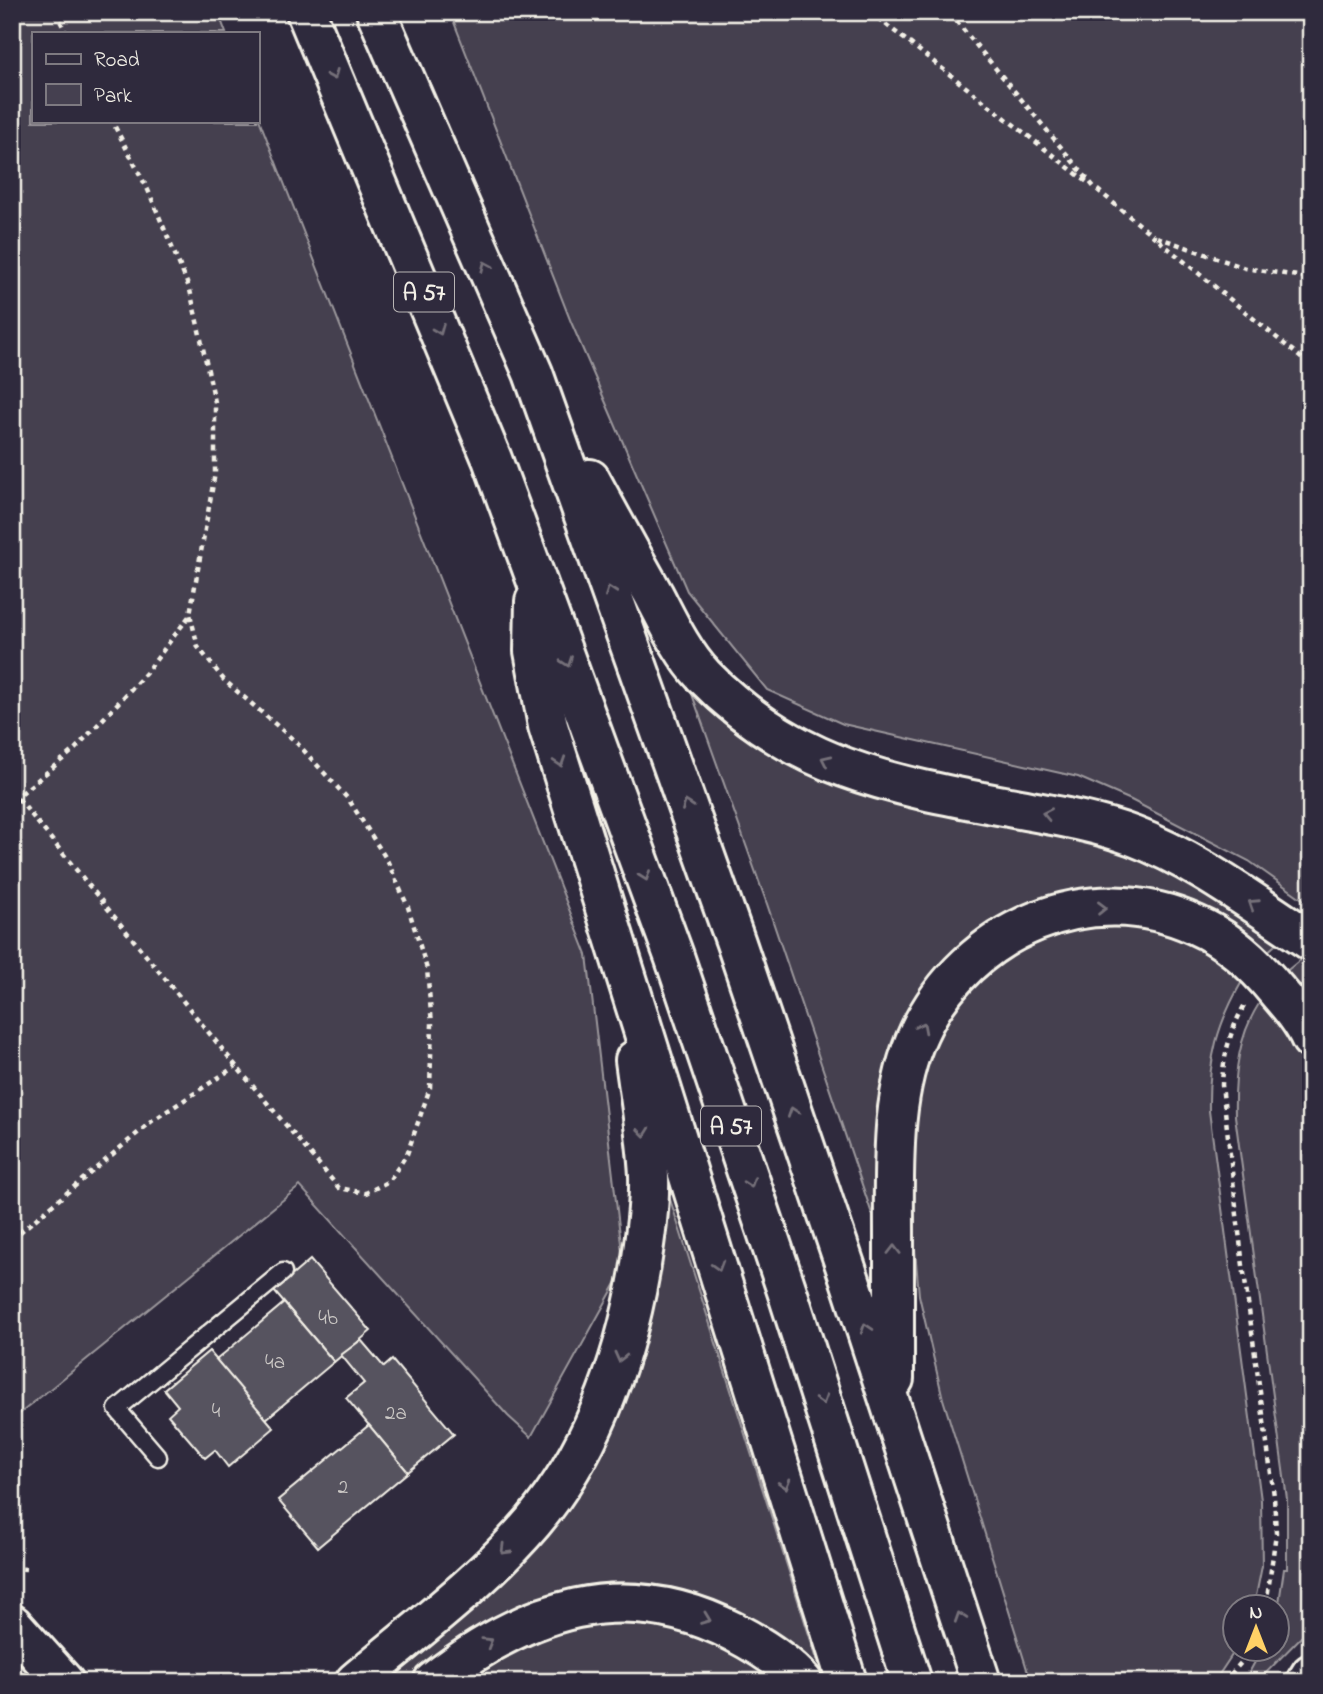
<svg xmlns="http://www.w3.org/2000/svg" width="1323" height="1694" font-family="'Indie Flower',sans-serif">
<style>
.green{fill:#454050;stroke:#9c989c;stroke-width:2}
.building{fill:#56525f;stroke:#f4f1e8;stroke-width:2}
.lines{fill:none;stroke-linecap:round;stroke-linejoin:round}
.lane-casing{stroke:#f4f1e8;stroke-width:21}
.secondary-casing{stroke:#f4f1e8;stroke-width:44}
.highway-casing{stroke:#f4f1e8;stroke-width:44}
.path{stroke:#f4f1e8;stroke-width:4.5;stroke-dasharray:5 5;stroke-linecap:butt}
.lane{stroke:#2f2a3d;stroke-width:16}
.secondary{stroke:#2f2a3d;stroke-width:38}
.highway{stroke:#2f2a3d;stroke-width:38}
.oneway{stroke:#747079}
.labels{text-anchor:middle;stroke-width:7;stroke-linejoin:round;paint-order:stroke}
.number-label{font-size:21px;fill:#ccc9c6}
.shield{fill:#2f2a3d;stroke:#b9b5b5;stroke-width:2}
.shield-label{font-size:23px;font-weight:bold;fill:#f4f1e8}
</style>
<rect width="100%" height="100%" fill="#2f2a3d"/>
<filter id="ink" filterUnits="userSpaceOnUse"><feTurbulence type="fractalNoise" baseFrequency=".0143" numOctaves="2"/><feDisplacementMap in="SourceGraphic" scale="14" xChannelSelector="R" yChannelSelector="G"/><feConvolveMatrix kernelMatrix="1 2 1 2 8 2 1 2 1" color-interpolation-filters="sRGB"/></filter>
<g filter="url(#ink)">
<g class="green">
<path d="M12,12H218L226,33H33V121H257V114L587,955L624,1269L531,1437L508,1416L300,1186L12,1420Z"/>
<path d="M450,12H1311V905L1249,861L1131,800L1078,777L843,724L767,690L687,591L571,322Z"/>
<path d="M688,683L714,707L1050,830L1150,860L1281,940L1266,953L1195,907L957,951L877,1213L872,1214L767,904Z"/>
<path d="M1099,924L1138,925L1201,946L1244,978C1217,1024 1208,1059 1209,1111L1261,1500L1262,1566L1254,1606H1236V1649L1214,1682H1031L943,1399L919,1295L909,1182L919,1080L940,1028L981,974L1034,939Z"/>
<path d="M1305,956L1311,959V1004L1284,973Z"/>
<path d="M1263,998L1300,1051L1311,1071V1627L1257,1682H1244L1262,1649L1278,1648V1609L1284,1569H1287V1499L1235,1116C1234,1075 1238,1032 1263,998Z"/>
<path d="M670,1199L820,1669L816,1672L770,1633L506,1613L468,1634L405,1682H381L633,1377L654,1299L662,1200Z"/>
<path d="M607,1620L651,1623L720,1643L779,1682H458L527,1641Z"/>
<path d="M12,1652L39,1682H12Z"/>
</g>
<g class="building">
<path d="M310,1260L371,1331L334,1362L274,1291Z"/>
<path d="M284,1303L334,1362L266,1419L216,1360Z"/>
<path d="M361,1340L384,1367L392,1360L454,1434L408,1472L346,1398L364,1383L341,1355Z"/>
<path d="M209,1351L274,1428L228,1467L215,1450L205,1458L168,1415L178,1406L164,1389Z"/>
<path d="M369,1425L408,1472L318,1547L278,1500Z"/>
</g>
<g class="lines">
<g class="lane-casing">
<path id="lane" d="M158,1457L117,1409L283,1272"/>
</g>
<g class="secondary-casing">
<path id="secondary" d="M12,1624L64,1682"/>
</g>
<g class="highway-casing">
<g id="highway">
<path d="M306,12L492,459L674,956L787,1291L912,1682"/>
<path d="M376,12L533,373L736,943L849,1277L981,1682"/>
<path d="M590,479C611,518 632,556 654,595C668,622 683,654 704,676C792,767 890,785 1009,807C1051,815 1093,821 1133,836C1197,860 1254,904 1311,941"/>
<path d="M535,601L534,651L548,726L847,1682"/>
<path d="M894,1379C894,1331 894,1284 894,1236C894,1169 890,1093 919,1032C967,929 1090,876 1196,925C1228,939 1255,964 1277,991C1290,1006 1303,1021 1311,1039"/>
<path d="M355,1682C415,1631 482,1582 533,1522C593,1450 624,1362 640,1271C645,1240 650,1207 649,1176C647,1137 640,1098 635,1060"/>
<path d="M433,1682C525,1609 623,1575 734,1632C759,1645 785,1661 803,1682"/>
<path d="M1306,1682L1311,1674"/>
</g>
</g>
<g class="path">
<path d="M56,12L66,33"/>
<path d="M870,12L1087,182"/>
<path d="M952,12L957,22L1094,187L1311,366"/>
<path d="M1157,237L1245,268L1311,278"/>
<path d="M12,791L236,1066L339,1188L366,1193L389,1181L407,1154L430,1088L432,1024L427,969L408,907L387,860L349,800L296,742L224,680L198,647L190,614L215,473V402L190,290L148,190L112,121"/>
<path d="M12,811L17,797L75,749L146,673L190,615"/>
<path d="M1244,1006C1230,1031 1223,1057 1222,1085L1242,1258L1274,1496L1276,1533L1266,1606"/>
<path d="M12,1239L152,1121L236,1066"/>
<path d="M12,1568L26,1569"/>
<path d="M1224,1682L1254,1648"/>
</g>
<use href="#lane" class="lane"/>
<use href="#secondary" class="secondary"/>
<use href="#highway" class="highway"/>
</g>
<defs><path id="oneway-chevron" d="M-2-3.5L2.5 0L-2 3.5" fill="none" stroke-width="1.6" stroke-linecap="round" stroke-linejoin="round" transform="scale(1.75)"/></defs>
<g class="oneway">
<use href="#oneway-chevron" transform="translate(333 75) rotate(67)"/>
<use href="#oneway-chevron" transform="translate(486 266) rotate(-114)"/>
<use href="#oneway-chevron" transform="translate(439 330) rotate(68)"/>
<use href="#oneway-chevron" transform="translate(610 591) rotate(-110)"/>
<use href="#oneway-chevron" transform="translate(567 662) rotate(70)"/>
<use href="#oneway-chevron" transform="translate(826 760) rotate(-155)"/>
<use href="#oneway-chevron" transform="translate(560 762) rotate(72)"/>
<use href="#oneway-chevron" transform="translate(687 805) rotate(-110)"/>
<use href="#oneway-chevron" transform="translate(1047 814) rotate(-169)"/>
<use href="#oneway-chevron" transform="translate(645 876) rotate(70)"/>
<use href="#oneway-chevron" transform="translate(1253 904) rotate(-147)"/>
<use href="#oneway-chevron" transform="translate(1102 908) rotate(-1)"/>
<use href="#oneway-chevron" transform="translate(922 1027) rotate(-63)"/>
<use href="#oneway-chevron" transform="translate(793 1112) rotate(-109)"/>
<use href="#oneway-chevron" transform="translate(644 1132) rotate(84)"/>
<use href="#oneway-chevron" transform="translate(750 1183) rotate(71)"/>
<use href="#oneway-chevron" transform="translate(894 1250) rotate(-90)"/>
<use href="#oneway-chevron" transform="translate(718 1266) rotate(73)"/>
<use href="#oneway-chevron" transform="translate(866 1328) rotate(-108)"/>
<use href="#oneway-chevron" transform="translate(620 1357) rotate(104)"/>
<use href="#oneway-chevron" transform="translate(822 1400) rotate(72)"/>
<use href="#oneway-chevron" transform="translate(785 1484) rotate(73)"/>
<use href="#oneway-chevron" transform="translate(505 1550) rotate(135)"/>
<use href="#oneway-chevron" transform="translate(960 1617) rotate(-108)"/>
<use href="#oneway-chevron" transform="translate(706 1619) rotate(21)"/>
<use href="#oneway-chevron" transform="translate(488 1642) rotate(-31)"/>
</g>
</g>
<g class="labels">
<g class="number-label">
<text x="328" y="1324">4b</text>
<text x="275" y="1368">4a</text>
<text x="216" y="1417">4</text>
<text x="396" y="1419">2a</text>
<text x="343" y="1493">2</text>
</g>
<g class="shield">
<rect x="394" y="272.5" width="60" height="39" rx="5"/>
<rect x="701" y="1106.5" width="60" height="39" rx="5"/>
</g>
<g class="shield-label">
<text x="424" y="300">A 57</text>
<text x="731" y="1134">A 57</text>
</g>
</g>
<rect width="1323" height="1694" fill="none" stroke="#2f2a3d" stroke-width="42"/>
<rect x="21" y="21" width="1281" height="1652" fill="none" stroke="#f4f1e8" stroke-width="2.5" filter="url(#ink)"/>
<rect x="32" y="32" width="228" height="91" fill="#2f2a3d" stroke="#7e7a81" stroke-width="2"/>
<rect x="46" y="54" width="35" height="10" fill="#2f2a3d" stroke="#7e7a81" stroke-width="2"/>
<text x="94" y="66" font-size="21" fill="#f4f1e8">Road</text>
<rect x="46" y="84" width="35" height="21" fill="#454050" stroke="#7e7a81" stroke-width="2"/>
<text x="94" y="102" font-size="21" fill="#f4f1e8">Park</text>
<g transform="translate(1256 1628)"><circle r="33" fill="#2f2a3d" stroke="#7e7a81" stroke-width="2"/>
<path d="M0-5L12 26L0 18L-12 26Z" fill="#ffd166"/>
<text y="-10" font-size="19" font-weight="bold" text-anchor="middle" fill="#f4f1e8">N</text>
</g>
</svg>
